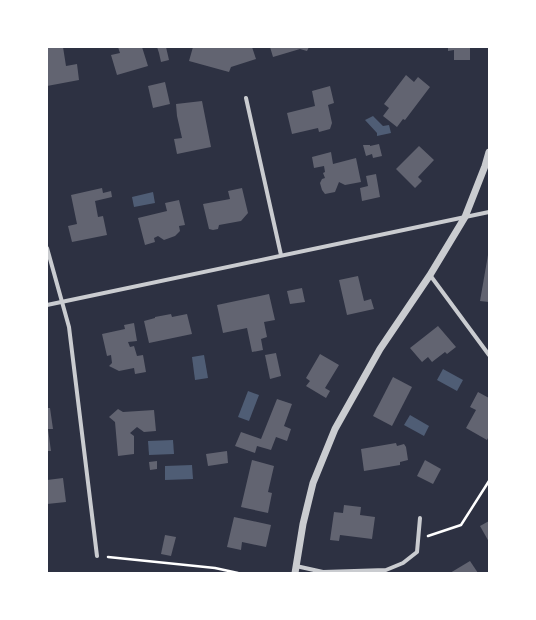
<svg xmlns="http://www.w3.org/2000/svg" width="536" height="620" font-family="'Times New Roman',serif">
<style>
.water{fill:#4f5d75}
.building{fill:#626471}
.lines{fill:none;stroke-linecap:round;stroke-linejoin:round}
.path{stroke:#fff;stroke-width:2.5}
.minor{stroke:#caccd0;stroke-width:4}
.tertiary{stroke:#caccd0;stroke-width:7}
</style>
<rect width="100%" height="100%" fill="#2d3142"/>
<g class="water">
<path d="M373,116L383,126L389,125L391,133L377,136V133L365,120Z"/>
<path d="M153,192L155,203L134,207L132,197Z"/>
<path d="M204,355L208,378L195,380L192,357Z"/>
<path d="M443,369L463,380L457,391L437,380Z"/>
<path d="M248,391L259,395L249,421L238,417Z"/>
<path d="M410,415L429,426L424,436L404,425Z"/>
<path d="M173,440L174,454L149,455L148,441Z"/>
<path d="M192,465L193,479L165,480V466Z"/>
</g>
<g class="building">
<path d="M47,47H63L66,66L77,64L79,80L47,86Z"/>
<path d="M118,47H142L148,66L117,75L111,55L120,53Z"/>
<path d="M157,47H166L169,60L161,62L159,53Z"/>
<path d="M193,47H252L256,59L231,67L229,72L189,61Z"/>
<path d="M270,47H309L307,51L300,49L273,57Z"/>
<path d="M448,47H470V60H454V50L448,51Z"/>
<path d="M406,75L414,82L418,77L430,87L405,120L403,119L397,127L383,116L389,108L384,104Z"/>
<path d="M165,82L170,104L153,108L148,86Z"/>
<path d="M330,86L334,103L328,105L332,123L330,129L319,132L318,128L292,134L287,113L315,106L312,91Z"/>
<path d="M202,101L211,147L177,154L174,139L182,138L177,116L176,104Z"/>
<path d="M379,144L382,156L373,158L372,154L366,156L363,145H370V146Z"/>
<path d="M419,146L434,160L418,177L422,181L415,188L396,169Z"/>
<path d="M331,152L333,164L356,158L361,182L345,185L339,182L335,192L325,194L322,190L320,183L322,179L325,178L323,173L325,172L324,166L314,168L312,157Z"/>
<path d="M376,174L380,197L362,201L360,188L368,186L366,176Z"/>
<path d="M102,188L103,193L111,191L112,197L95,201L98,217L103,216L107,235L72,242L68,226L77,224L71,195Z"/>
<path d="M242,188L248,213L241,221L219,225L218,229L213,230L209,229L203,204L230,199L228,191Z"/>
<path d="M179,200L185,225L179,226L180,231L175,236L164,240L158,236L154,238L155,242L145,245L138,218L167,211L165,203Z"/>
<path d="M488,255H489V302L480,301Z"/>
<path d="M358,276L364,301L371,299L374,309L347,315L339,280Z"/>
<path d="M302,288L305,302L290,304L287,291Z"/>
<path d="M269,294L275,320L264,322L267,337L261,339L263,350L252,352L247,328L223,333L217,305Z"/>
<path d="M171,314L172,317L187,314L192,334L149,343L144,321L155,318V317Z"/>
<path d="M134,323L137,341L128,342L130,347L134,346L137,356L143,355L146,372L135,374L134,368L119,371L109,366L112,363L111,355L107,356L102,334L125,329L124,325Z"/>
<path d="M438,326L456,347L447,354L445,352L432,362L428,357L422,362L410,348Z"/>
<path d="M276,353L281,376L270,379L265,355Z"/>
<path d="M320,354L339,365L325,388L330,391L326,398L306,386L310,381L306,378Z"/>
<path d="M393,377L412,387L392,426L373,416Z"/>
<path d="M478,392L489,398V436L487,440L466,428L476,410L470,407Z"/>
<path d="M277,399L292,404L284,426L291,429L287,441L276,437L271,450L257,446L255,453L235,446L241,432L261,439Z"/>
<path d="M47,408H50L53,429H48L51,451H47Z"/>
<path d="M118,409L123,412L154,410L156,431L144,432L137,427L130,433L134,436V454L118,456L115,422L109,417Z"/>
<path d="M396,443L397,446L404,444L406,447L408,460L400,462V465L364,471L361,449Z"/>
<path d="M227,451L228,463L208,466L206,454Z"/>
<path d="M252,460L274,466L268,492L272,493L268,513L241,507Z"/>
<path d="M425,460L441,469L433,484L417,476Z"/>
<path d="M157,461V469L150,470L149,462Z"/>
<path d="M63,478L66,502L47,504V480Z"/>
<path d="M344,505L361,507L360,515L375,517L372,539L340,535L339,541L330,540L334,512L343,513Z"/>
<path d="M234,517L271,525L266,547L242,542L241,550L227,547Z"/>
<path d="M489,521V542L480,526Z"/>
<path d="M165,535L176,537L171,556L161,554Z"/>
<path d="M470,561L478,573H450Z"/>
</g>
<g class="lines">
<g class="path">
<path d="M428,536L461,525L489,481"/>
<path d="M108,557L215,568L238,573"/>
</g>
<g class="minor">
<path d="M246,98L281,255"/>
<path d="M47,248L69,327L97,556"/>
<path d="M430,275L489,355"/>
<path d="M47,305L489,212"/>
<path d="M296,566L323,572L386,570L403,563L417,552L420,518"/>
</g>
<path class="tertiary" d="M295,573L303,524L313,483L335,429L380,349L430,275L465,217L485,166L489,152"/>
</g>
<rect width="536" height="620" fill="none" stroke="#ffffff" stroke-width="96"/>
</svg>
